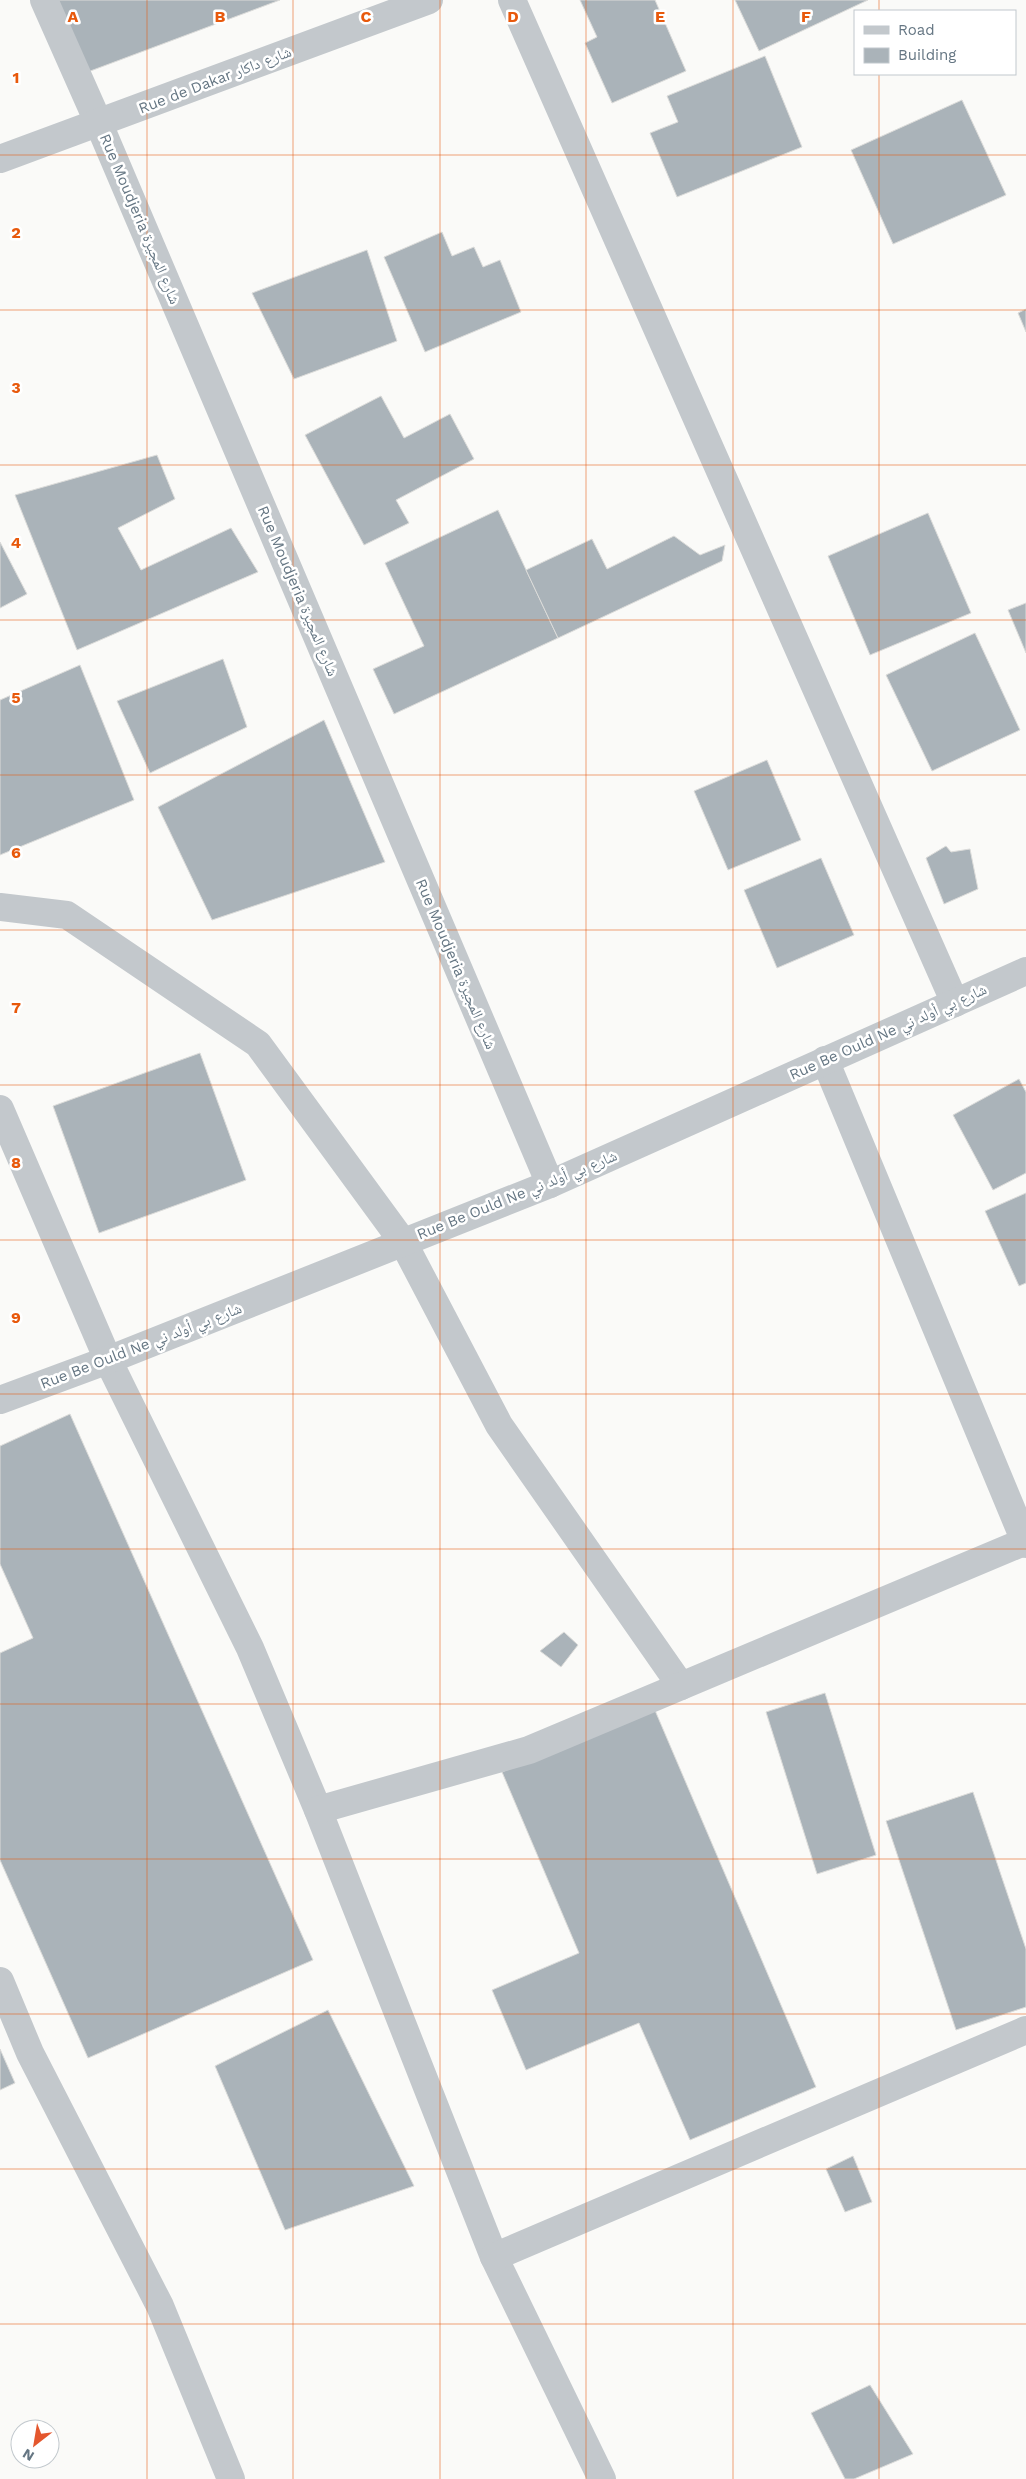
<svg xmlns="http://www.w3.org/2000/svg" width="1026" height="2479" font-family="'Work Sans','Noto Naskh Arabic',sans-serif">
<style>
.building{fill:#aab3b9;stroke:#dcdcda}
.lines{fill:none;stroke-linecap:round;stroke-linejoin:round}
.street{stroke:#c3c8cc;stroke-width:28}
.grid{fill:none;stroke:#e8590c;stroke-width:1;stroke-opacity:0.55}
.labels{text-anchor:middle;stroke-width:5;stroke-linejoin:round;paint-order:stroke}
.street-label{font-size:15px;fill:#657683;stroke:#fff}
.grid-label{font-size:16px;text-anchor:middle;font-weight:bold;fill:#e8590c;stroke:#fff;stroke-width:5;stroke-linejoin:round;paint-order:stroke}
</style>
<rect width="100%" height="100%" fill="#fafaf8"/>
<g class="building">
<path d="M58,0H280L85,73Z"/>
<path d="M580,0H655L686,71L612,103L585,43L597,37Z"/>
<path d="M735,0H868L759,51Z"/>
<path d="M765,56L802,147L677,197L650,133L678,122L667,96Z"/>
<path d="M962,100L1006,195L893,244L851,150Z"/>
<path d="M442,232L452,256L474,247L483,267L500,260L521,312L425,352L384,257Z"/>
<path d="M367,250L397,341L294,379L252,293Z"/>
<path d="M1026,309V332L1018,313Z"/>
<path d="M381,396L404,438L450,414L474,459L396,500L409,523L364,545L305,435Z"/>
<path d="M157,455L175,499L118,528L141,570L231,528L258,572L77,650L15,495Z"/>
<path d="M498,510L558,638L394,714L373,669L424,646L385,563Z"/>
<path d="M928,513L971,613L870,655L828,556Z"/>
<path d="M674,536L700,555L725,545L722,561L558,638L526,570L592,539L607,569Z"/>
<path d="M0,542L27,594L0,608Z"/>
<path d="M1026,603V653L1008,610Z"/>
<path d="M975,633L1020,730L932,771L886,675Z"/>
<path d="M223,659L247,727L150,773L117,701Z"/>
<path d="M80,665L134,800L0,855V700Z"/>
<path d="M324,720L385,862L212,920L158,807Z"/>
<path d="M767,760L801,840L728,870L694,791Z"/>
<path d="M946,846L951,852L970,849L978,889L944,904L926,858Z"/>
<path d="M821,858L854,935L777,968L744,890Z"/>
<path d="M200,1053L246,1180L99,1233L53,1106Z"/>
<path d="M1019,1079L1026,1092V1173L993,1190L953,1115Z"/>
<path d="M1026,1193V1283L1019,1286L985,1211Z"/>
<path d="M70,1414L313,1960L88,2058L0,1860V1653L33,1638L0,1564V1446Z"/>
<path d="M564,1632L578,1645L561,1667L540,1651Z"/>
<path d="M825,1693L876,1855L817,1874L766,1712Z"/>
<path d="M654,1708L816,2087L690,2140L639,2023L526,2070L492,1990L579,1953L502,1772Z"/>
<path d="M973,1792L1026,1949V2007L956,2030L886,1821Z"/>
<path d="M328,2010L414,2186L285,2230L215,2066Z"/>
<path d="M0,2049L15,2083L0,2090Z"/>
<path d="M853,2156L872,2202L845,2212L826,2169Z"/>
<path d="M870,2385L913,2454L854,2479H845L811,2413Z"/>
</g>
<g class="lines">
<g class="street">
<path d="M44,0L99,124L550,1184"/>
<path d="M512,0L955,1003"/>
<path d="M0,159L429,0"/>
<path d="M0,907L67,915L258,1044L403,1242L499,1425L681,1686"/>
<path d="M825,1060L1026,1544"/>
<path d="M0,1109L108,1360L250,1648L318,1810L494,2257L602,2479"/>
<path d="M0,1400L108,1360L550,1184L1026,971"/>
<path d="M318,1810L529,1750L1026,1541"/>
<path d="M0,1981L30,2053L160,2306L231,2479"/>
<path d="M494,2257L1026,2030"/>
</g>
</g>
<path class="grid" d="M147,0V2479M293,0V2479M440,0V2479M586,0V2479M733,0V2479M879,0V11M879,74V2479M0,155H1026M0,310H1026M0,465H1026M0,620H1026M0,775H1026M0,930H1026M0,1085H1026M0,1240H1026M0,1394H1026M0,1549H1026M0,1704H1026M0,1859H1026M0,2014H1026M0,2169H1026M0,2324H1026"/>
<g class="labels">
<g class="street-label">
<text transform="translate(215 80) rotate(-21)" y="5">Rue de Dakar شارع داكار</text>
<text transform="translate(140 219) rotate(67)" y="5">Rue Moudjeria شارع المجيرة</text>
<text transform="translate(298 591) rotate(67)" y="5">Rue Moudjeria شارع المجيرة</text>
<text transform="translate(456 964) rotate(67)" y="5">Rue Moudjeria شارع المجيرة</text>
<text transform="translate(888 1032) rotate(-24)" y="5">Rue Be Ould Ne شارع بي أولد ني</text>
<text transform="translate(517 1195) rotate(-22)" y="5">Rue Be Ould Ne شارع بي أولد ني</text>
<text transform="translate(141 1346) rotate(-21)" y="5">Rue Be Ould Ne شارع بي أولد ني</text>
</g>
</g>
<g class="grid-label">
<text x="73" y="22">A</text>
<text x="220" y="22">B</text>
<text x="366" y="22">C</text>
<text x="513" y="22">D</text>
<text x="660" y="22">E</text>
<text x="806" y="22">F</text>
<text x="16" y="83">1</text>
<text x="16" y="238">2</text>
<text x="16" y="393">3</text>
<text x="16" y="548">4</text>
<text x="16" y="703">5</text>
<text x="16" y="858">6</text>
<text x="16" y="1013">7</text>
<text x="16" y="1168">8</text>
<text x="16" y="1323">9</text>
</g>
<rect x="854" y="10" width="162" height="65" fill="#ffffff" stroke="#c1c8cd"/>
<rect x="864" y="26" width="25" height="8" fill="#c3c8cc" stroke="#c1c8cd"/>
<text x="898" y="35" font-size="15" fill="#657683">Road</text>
<rect x="864" y="48" width="25" height="15" fill="#aab3b9" stroke="#c1c8cd"/>
<text x="898" y="60" font-size="15" fill="#657683">Building</text>
<g transform="translate(35 2444) rotate(211)"><circle r="24" fill="#ffffff" stroke="#c1c8cd"/>
<path d="M0-4L9 19L0 12L-9 19Z" fill="#e4572e"/>
<text y="-8" font-size="14" font-weight="bold" text-anchor="middle" fill="#657683">N</text>
</g>
</svg>
